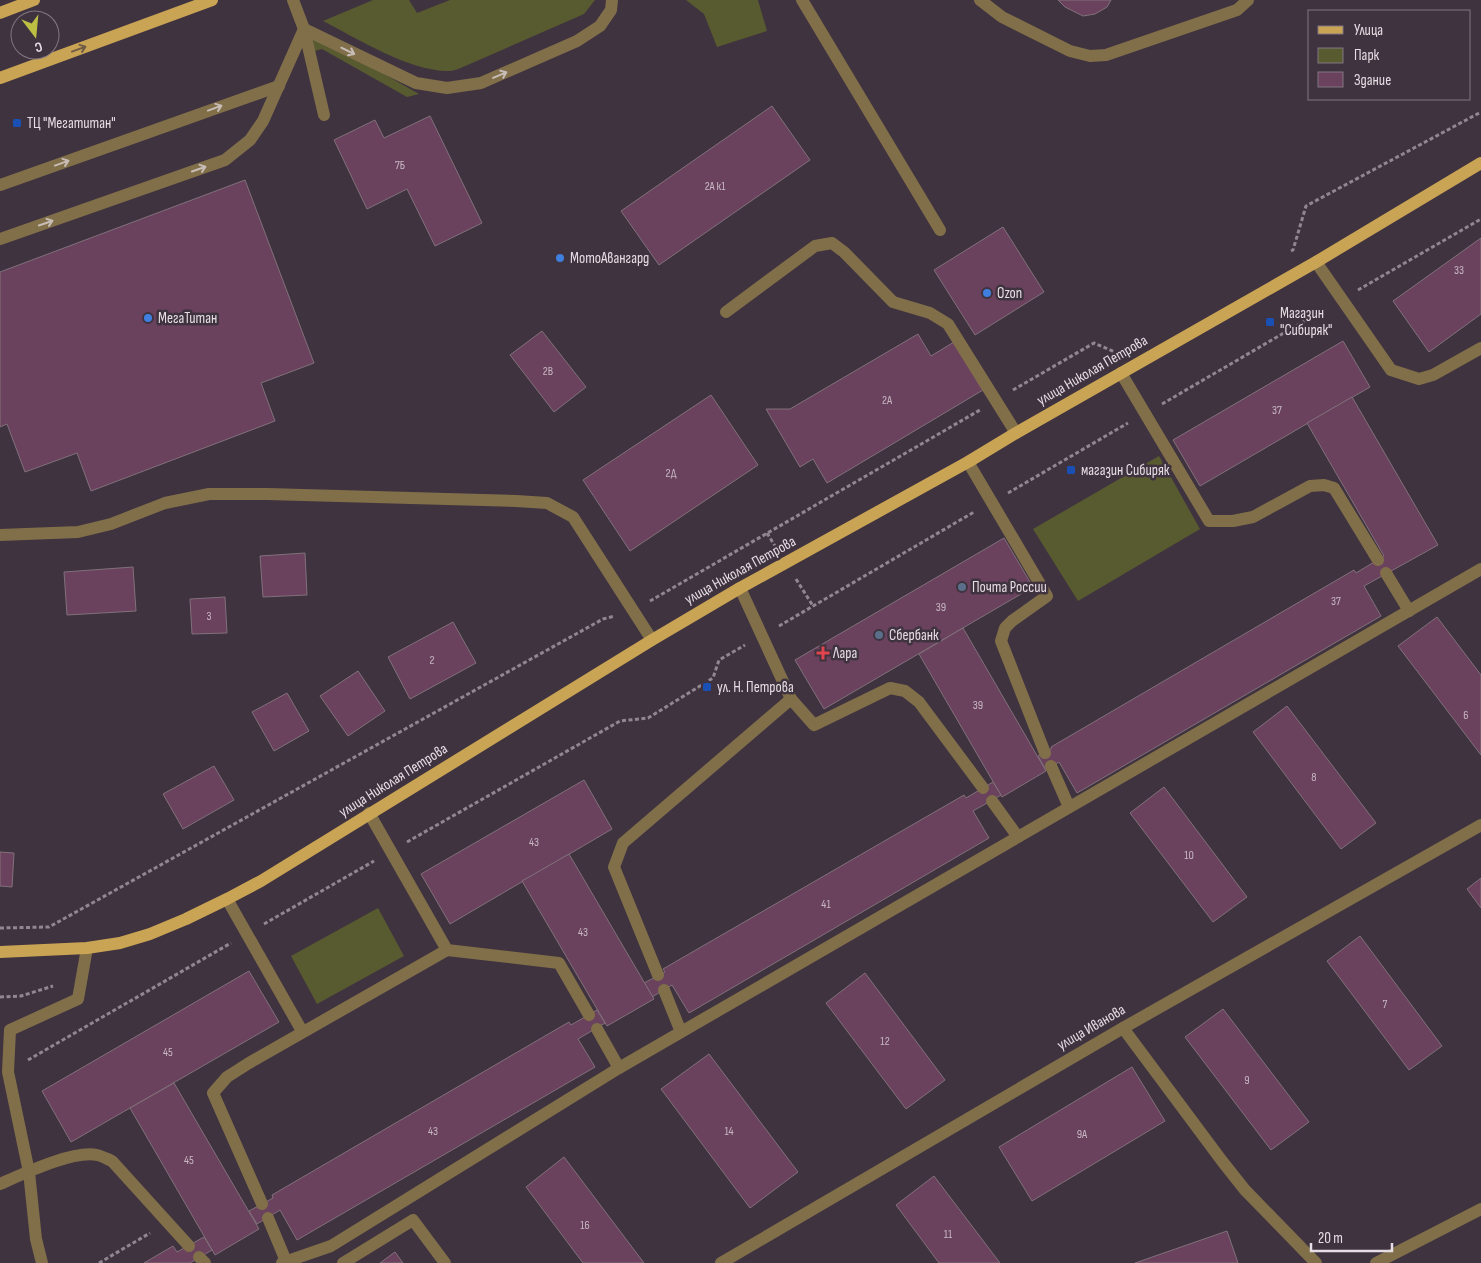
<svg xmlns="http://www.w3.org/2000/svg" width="1481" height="1263" font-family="'Sofia Sans Condensed',sans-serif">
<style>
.green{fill:#585a30}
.building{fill:#6a425d;stroke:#81717b}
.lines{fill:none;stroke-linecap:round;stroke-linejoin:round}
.path{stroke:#918790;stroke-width:3;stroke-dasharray:4 2.5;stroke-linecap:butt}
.minor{stroke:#816f4a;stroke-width:12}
.major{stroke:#c9a454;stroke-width:12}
.oneway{stroke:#6f5b46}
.oneway2{stroke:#c8bdb6}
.transit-dot{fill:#1a4fb4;stroke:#3f333f;stroke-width:2}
.shop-dot{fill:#3f7fe0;stroke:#3f333f;stroke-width:2}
.service-dot{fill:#5c6f8a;stroke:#3f333f;stroke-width:2}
.health-dot{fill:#e0444e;stroke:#3f333f;stroke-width:2}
.labels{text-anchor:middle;stroke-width:5;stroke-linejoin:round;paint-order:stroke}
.number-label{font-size:12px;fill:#c7b7c3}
.poi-label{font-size:15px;fill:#e6dee5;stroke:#3f333f;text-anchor:start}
.street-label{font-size:15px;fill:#e6dee5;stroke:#3f333f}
</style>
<rect width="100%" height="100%" fill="#3f333f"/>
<g class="green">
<path d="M373,0H409L417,13L450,0H595L584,14L463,67C459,69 453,71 448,71C409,71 358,39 323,21Z"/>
<path d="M686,0H758L767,31L717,47L704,14Z"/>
<path d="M305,29L419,94L407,97L322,49L311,52Z"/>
<path d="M1159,456L1200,529L1078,601L1033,529Z"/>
<path d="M378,908L404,956L317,1004L291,956Z"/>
</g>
<g class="building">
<path d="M1058,0H1111L1107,7L1095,14L1083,16L1065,7Z"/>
<path d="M772,106L810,160L659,265L621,211Z"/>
<path d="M430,116L482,223L435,246L407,189L367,209L334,140L375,120L384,138Z"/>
<path d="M245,180L314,363L261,383L275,421L91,491L77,453L25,472L7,424L0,427V272Z"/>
<path d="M1003,227L1044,292L975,335L934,270Z"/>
<path d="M1481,238V314L1429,352L1393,301Z"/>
<path d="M542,331L586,387L554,412L510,355Z"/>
<path d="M918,334L931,356L954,342L983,390L827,483L813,459L800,467L766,409H790Z"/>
<path d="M1343,341L1370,387L1200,486L1173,440Z"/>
<path d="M711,395L758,465L630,551L583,480Z"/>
<path d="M1352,397L1438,545L1364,586L1381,616L1077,793L1059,762L1046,770L1038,756L1052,748L1051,747L1354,570L1356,573L1384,556L1307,423Z"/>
<path d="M1004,538L1033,587L824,709L795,660Z"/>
<path d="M305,553L307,595L263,597L260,556Z"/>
<path d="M133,567L136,611L67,615L64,572Z"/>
<path d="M225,597L227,633L192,634L190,599Z"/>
<path d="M1437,617L1481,675V755L1398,646Z"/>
<path d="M453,622L476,663L410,699L388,657Z"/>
<path d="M963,628L1046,771L1002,797L919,654Z"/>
<path d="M358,671L385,711L348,736L320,696Z"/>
<path d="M287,693L309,731L274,751L252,712Z"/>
<path d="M1287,706L1376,823L1341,849L1253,732Z"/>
<path d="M214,766L234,800L183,829L163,794Z"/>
<path d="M584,780L612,829L450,924L421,874Z"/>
<path d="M993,782L1001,795L973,811L989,838L689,1013L672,985L652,997L644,983L665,972L663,969L964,795L966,798Z"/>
<path d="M1164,787L1247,897L1213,922L1130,813Z"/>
<path d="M0,852L14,853L12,887L0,886Z"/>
<path d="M569,854L654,999L607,1026L522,881Z"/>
<path d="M1481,878V908L1467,889Z"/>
<path d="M1360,936L1442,1046L1409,1070L1327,961Z"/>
<path d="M249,971L279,1022L71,1142L42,1091Z"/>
<path d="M865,973L945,1080L906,1109L826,1003Z"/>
<path d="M1223,1009L1309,1122L1271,1150L1185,1037Z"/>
<path d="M597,1010L605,1023L578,1039L595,1067L297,1240L280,1210L257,1224L249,1211L273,1198L272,1195L569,1022L571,1025Z"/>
<path d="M709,1054L798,1172L750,1208L661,1089Z"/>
<path d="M1132,1067L1165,1121L1032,1201L999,1147Z"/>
<path d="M174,1083L259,1229L215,1255L130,1108Z"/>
<path d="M564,1157L644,1263H583L526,1187Z"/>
<path d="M934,1176L1000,1263H939L896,1205Z"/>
<path d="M1227,1231L1238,1263H1135Z"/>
<path d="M204,1237L212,1250L190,1263H144L173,1246L177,1252Z"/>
<path d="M395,1252L403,1263H380Z"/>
</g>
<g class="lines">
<g class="path">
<path d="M1291,251L1293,250L1306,206L1481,112"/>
<path d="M1358,290L1481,219"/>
<path d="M1013,390L1094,343L1117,353"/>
<path d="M1162,404L1325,309"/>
<path d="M1008,493L1128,423"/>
<path d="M767,533L775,546"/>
<path d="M796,579L813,606"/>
<path d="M650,601L980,410"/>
<path d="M779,626L974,512"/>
<path d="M407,842L620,721L648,718L713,678L719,660L745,645"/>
<path d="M264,924L374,861"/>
<path d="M0,928L49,927L603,619L615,616"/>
<path d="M0,997L21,996L53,986"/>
<path d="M28,1060L231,943"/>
<path d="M99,1263L150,1233"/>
</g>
<g class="minor">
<path d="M293,0L304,29L324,115"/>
<path d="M802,0L940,230"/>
<path d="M980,0L1002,17L1070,51L1090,56L1106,55L1237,10L1248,0"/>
<path d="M304,29L416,83L447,88L481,83L577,41L600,26L611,10L612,0"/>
<path d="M0,185L279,86"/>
<path d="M0,239L225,160L250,140L263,121L304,29"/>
<path d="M1316,262L1391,370L1419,379L1433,375L1481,348"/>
<path d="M726,312L815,246L832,243L844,252L893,302L930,313L948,324L1016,433"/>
<path d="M1121,373L1209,521H1233L1253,517L1310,486L1324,485L1334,488L1378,560"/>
<path d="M968,462L1047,596L1012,621L1005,628L1001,641L1045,753"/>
<path d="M0,535L78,532L111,524L165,503L209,494H267L516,501L547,503L573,517L652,640"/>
<path d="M1386,573L1409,611"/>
<path d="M740,588L791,699L814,725L890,688L905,691L919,702L983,788"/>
<path d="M1051,766L1069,807"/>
<path d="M992,801L1018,837"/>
<path d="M369,813L447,950L559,963L589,1015"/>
<path d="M227,899L302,1031"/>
<path d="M658,975L614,867L623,843L791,699"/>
<path d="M664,990L681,1032"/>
<path d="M1123,1028L1222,1161L1245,1190L1316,1263"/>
<path d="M597,1029L619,1068"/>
<path d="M0,1184C23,1174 73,1150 97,1155C102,1156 107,1159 112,1161L189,1246"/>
<path d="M262,1204L213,1093L227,1077L249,1063L447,950"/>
<path d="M268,1218L286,1261"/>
<path d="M199,1257L205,1263"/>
<path d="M42,1263L36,1239L29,1172L8,1072L10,1030L78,999L87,948"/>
<path d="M282,1263L331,1246L619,1068L1481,569"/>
<path d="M343,1263L413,1220L445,1263"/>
<path d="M721,1263L1123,1028L1481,825"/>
<path d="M1376,1263L1481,1209"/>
</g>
<g class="major">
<path d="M0,13L34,0"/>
<path d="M0,78L212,0"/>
<path d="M0,952L87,948L120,943L150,934L186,919L227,899L261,881L652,640L740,588L968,462L1016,433L1316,262L1481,163"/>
</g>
</g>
<defs><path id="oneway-shaft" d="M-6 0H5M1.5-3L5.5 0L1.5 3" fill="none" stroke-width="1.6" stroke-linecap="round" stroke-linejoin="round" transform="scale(1.25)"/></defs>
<use class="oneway" href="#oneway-shaft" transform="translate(79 49) rotate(-20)"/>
<g class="oneway2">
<use href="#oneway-shaft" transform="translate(348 51) rotate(26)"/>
<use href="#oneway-shaft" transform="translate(500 75) rotate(-23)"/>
<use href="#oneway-shaft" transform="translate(215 108) rotate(-20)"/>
<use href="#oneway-shaft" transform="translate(62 163) rotate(-20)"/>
<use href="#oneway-shaft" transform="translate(199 169) rotate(-19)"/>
<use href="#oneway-shaft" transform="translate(46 223) rotate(-19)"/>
</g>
<g class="transit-dot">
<rect x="12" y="118" width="10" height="10" rx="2.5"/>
<rect x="1265" y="317" width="10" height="10" rx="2.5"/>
<rect x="1066" y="465" width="10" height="10" rx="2.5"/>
<rect x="702" y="682" width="10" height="10" rx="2.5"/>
</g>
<g class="shop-dot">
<circle cx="560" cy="258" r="5"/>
<circle cx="987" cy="293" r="5"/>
<circle cx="148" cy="318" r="5"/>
</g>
<g class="service-dot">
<circle cx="962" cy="587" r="5"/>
<circle cx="879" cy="635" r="5"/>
</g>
<path class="health-dot" d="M820.5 645.5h5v5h5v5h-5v5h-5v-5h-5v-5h5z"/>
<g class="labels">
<g class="number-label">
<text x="400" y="169">7Б</text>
<text x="715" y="190">2А к1</text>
<text x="1459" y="274">33</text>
<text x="548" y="375">2В</text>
<text x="887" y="404">2А</text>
<text x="1277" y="414">37</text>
<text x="671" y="477">2Д</text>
<text x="1336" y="605">37</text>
<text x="941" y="611">39</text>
<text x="209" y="620">3</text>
<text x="432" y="664">2</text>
<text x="978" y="709">39</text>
<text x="1466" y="719">6</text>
<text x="1314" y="781">8</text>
<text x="534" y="846">43</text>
<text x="1189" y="859">10</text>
<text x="826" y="908">41</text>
<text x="583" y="936">43</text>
<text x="1385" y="1008">7</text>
<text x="885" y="1045">12</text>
<text x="168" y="1056">45</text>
<text x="1247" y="1084">9</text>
<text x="433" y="1135">43</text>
<text x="729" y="1135">14</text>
<text x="1082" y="1138">9А</text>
<text x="189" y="1164">45</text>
<text x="585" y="1229">16</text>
<text x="948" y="1238">11</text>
</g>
<g class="poi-label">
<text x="27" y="128">ТЦ "Мегатитан"</text>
<text x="570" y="263">МотоАвангард</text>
<text x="997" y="298">Ozon</text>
<text x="1280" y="318">Магазин<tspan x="1280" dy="17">"Сибиряк"</tspan></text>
<text x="158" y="323">МегаТитан</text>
<text x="1081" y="475">магазин Сибиряк</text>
<text x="972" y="592">Почта России</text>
<text x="889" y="640">Сбербанк</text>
<text x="833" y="658">Лара</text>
<text x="717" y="692">ул. Н. Петрова</text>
</g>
<g class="street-label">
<text transform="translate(1092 370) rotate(-30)" y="5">улица Николая Петрова</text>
<text transform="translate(740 570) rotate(-29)" y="5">улица Николая Петрова</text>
<text transform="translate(393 780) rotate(-32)" y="5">улица Николая Петрова</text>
<text transform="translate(1091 1027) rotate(-30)" y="5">улица Иванова</text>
</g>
</g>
<rect x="1308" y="10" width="162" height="90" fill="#3f333f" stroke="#827781"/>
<rect x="1318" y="26" width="25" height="8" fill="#c9a454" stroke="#827781"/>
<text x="1354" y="35" font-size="15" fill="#e6dee5">Улица</text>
<rect x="1318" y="48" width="25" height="15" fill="#585a30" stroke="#827781"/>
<text x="1354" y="60" font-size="15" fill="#e6dee5">Парк</text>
<rect x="1318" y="72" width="25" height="15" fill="#6a425d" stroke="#827781"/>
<text x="1354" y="85" font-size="15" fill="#e6dee5">Здание</text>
<g transform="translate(35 35) rotate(164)"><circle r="24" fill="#3f333f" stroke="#827781"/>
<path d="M0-4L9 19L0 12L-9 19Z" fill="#bdbf43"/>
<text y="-8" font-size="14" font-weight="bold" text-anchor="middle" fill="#e6dee5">С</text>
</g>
<path d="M1311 1243v8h81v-8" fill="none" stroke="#e6dee5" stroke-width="2.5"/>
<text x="1318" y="1243" font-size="15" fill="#e6dee5" stroke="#3f333f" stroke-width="4" paint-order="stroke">20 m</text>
</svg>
